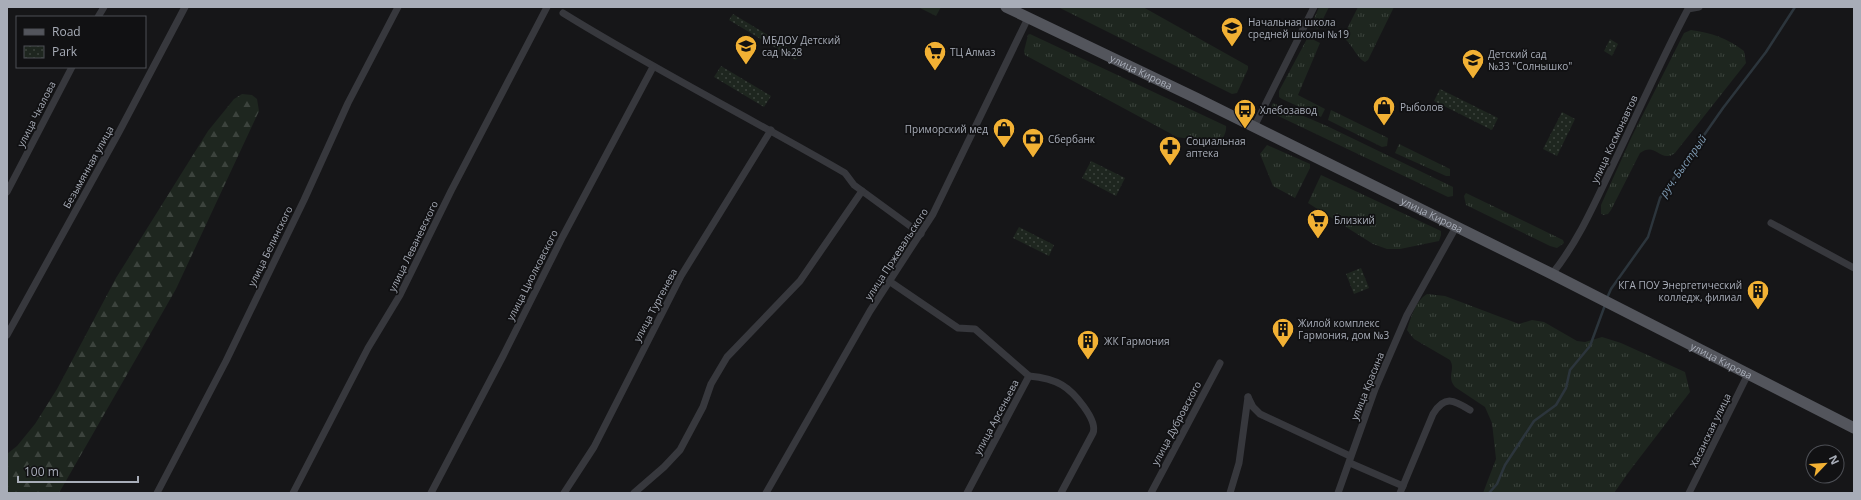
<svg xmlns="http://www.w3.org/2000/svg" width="1861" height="500" font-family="'Open Sans',sans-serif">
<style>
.grass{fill:url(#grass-tufts)}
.forest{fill:url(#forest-firs)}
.park{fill:url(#park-dots)}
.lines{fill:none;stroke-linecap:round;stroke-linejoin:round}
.stream{stroke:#2c353c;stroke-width:2.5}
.street{stroke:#37383d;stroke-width:7}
.primary{stroke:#53555c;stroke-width:11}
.labels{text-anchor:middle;stroke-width:3.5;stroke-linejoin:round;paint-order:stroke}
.poi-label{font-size:10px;fill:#a8adb8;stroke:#111113;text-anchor:start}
.street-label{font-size:10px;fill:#a8adb8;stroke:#111113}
.water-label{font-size:11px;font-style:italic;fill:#7f9bb3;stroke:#111113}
</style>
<defs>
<pattern id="grass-tufts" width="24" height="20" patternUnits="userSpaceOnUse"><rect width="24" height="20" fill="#1e261f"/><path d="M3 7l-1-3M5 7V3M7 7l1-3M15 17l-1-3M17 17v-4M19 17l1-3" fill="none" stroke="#3c433d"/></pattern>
<pattern id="forest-firs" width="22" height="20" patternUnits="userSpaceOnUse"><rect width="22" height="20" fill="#1e261f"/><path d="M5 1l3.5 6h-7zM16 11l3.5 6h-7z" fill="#3c433d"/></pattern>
<pattern id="park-dots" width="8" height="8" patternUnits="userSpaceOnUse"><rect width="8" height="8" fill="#1e261f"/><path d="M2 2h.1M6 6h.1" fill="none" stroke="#3c433d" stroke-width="1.8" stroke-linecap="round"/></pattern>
</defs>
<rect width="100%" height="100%" fill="#161618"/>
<g class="grass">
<path d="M918,7H941L936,16Z"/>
<path d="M1058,7H1143L1248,66V69L1237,93L1232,94Z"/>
<path d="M1319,7H1329L1318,29L1311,26Z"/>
<path d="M1358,7H1394L1368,60L1365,62C1357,58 1353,46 1345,39L1344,35Z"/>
<path d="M1691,30C1712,33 1727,38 1744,51L1746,63L1675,153C1660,164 1656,141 1640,153L1611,210L1608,214L1603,215L1601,213V205L1632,136L1684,33Z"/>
<path d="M1030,34L1226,126C1227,131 1223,140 1218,143L1177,137L1025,55L1024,51L1028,35Z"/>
<path d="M1308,37L1320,43L1298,95L1325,109L1321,117L1282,99L1279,97V91Z"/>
<path d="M1273,103L1327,126L1453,187V196L1448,197L1272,113L1270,110Z"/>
<path d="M1331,110L1388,138L1387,146L1382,147L1328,120Z"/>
<path d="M1399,144L1450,169V176H1446L1395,153Z"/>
<path d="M1267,145L1310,164V168L1295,198L1273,186L1260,154Z"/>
<path d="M1321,175L1441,231V235L1439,241L1400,249H1387L1373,244L1308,203Z"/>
<path d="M1466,193L1563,240L1564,243L1557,248L1550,246L1466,205L1464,196Z"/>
<path d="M1427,294L1445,296L1519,324L1532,320L1544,322L1577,341L1585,342L1602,337L1621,343L1685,372L1690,392L1628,473L1614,493H1483L1496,459L1492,423L1485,407L1455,387C1446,376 1456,370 1450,360L1414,339L1407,330C1411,318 1415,301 1427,294Z"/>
</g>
<path class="forest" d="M242,94L252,95L257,99L259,111L176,289L59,493H7V454L17,446L35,424L57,389L116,278L208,131L234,99Z"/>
<g class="park">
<path d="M733,14L799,54L796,60L729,20Z"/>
<path d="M1610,39L1618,44L1612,56L1604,51Z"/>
<path d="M721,66L771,96L764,107L714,77Z"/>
<path d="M1440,89L1498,118L1492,130L1434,101Z"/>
<path d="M1562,112L1575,119L1557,156L1543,149Z"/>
<path d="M1091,161L1125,178L1116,196L1082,178Z"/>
<path d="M1019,227L1054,245L1049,256L1013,238Z"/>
<path d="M1361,268L1369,288L1354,294L1346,274Z"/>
</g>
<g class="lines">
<g class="stream">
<path d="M1607,298L1611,289L1648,237L1660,198L1723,108L1766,52L1795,7"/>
<path d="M1489,493L1497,484L1505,465L1534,421L1556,405L1566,388L1570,370L1590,346L1605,305"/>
</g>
<g class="street">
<path d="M563,13C655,70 752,119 845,173L854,185L921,234"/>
<path d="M98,17L104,7"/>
<path d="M1254,127L1314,7"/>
<path d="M7,192L72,67"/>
<path d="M1771,223L1854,268"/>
<path d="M1552,274C1577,243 1593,207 1610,171C1636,117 1660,62 1688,9L1699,7"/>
<path d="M889,281L958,328L975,329L1029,376L967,493"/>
<path d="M7,335L119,132L185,7"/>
<path d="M1029,376C1040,377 1052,379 1062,385C1074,392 1098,420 1093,433L1061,493"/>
<path d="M1248,397L1253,407L1260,414L1350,456"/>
<path d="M1350,463L1403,486"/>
<path d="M157,493L226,361L304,200L348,103L398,7"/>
<path d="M293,493L368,348L400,295L451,191L547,7"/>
<path d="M431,493L503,356L563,236L653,67"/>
<path d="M564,493L594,447L681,276L771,130"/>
<path d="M634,493L664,467L680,450L703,407L711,384L727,357L800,281L862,191"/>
<path d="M766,493L870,311L933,214L1028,18"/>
<path d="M1151,493L1220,363"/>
<path d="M1230,493L1239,463L1248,397"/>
<path d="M1338,493L1375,389L1407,315L1456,227"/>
<path d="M1400,493L1433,414C1445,395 1453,400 1470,410"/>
<path d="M1689,493L1748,374"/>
</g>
<path class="primary" id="s1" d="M1006,7L1196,98L1552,274L1854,428"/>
</g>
<defs>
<g id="school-pin" transform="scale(1.15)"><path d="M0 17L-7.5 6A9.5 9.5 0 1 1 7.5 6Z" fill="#f2b134" stroke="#111113"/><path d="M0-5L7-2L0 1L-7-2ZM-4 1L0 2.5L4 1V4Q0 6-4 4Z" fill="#111"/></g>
<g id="supermarket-pin" transform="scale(1.15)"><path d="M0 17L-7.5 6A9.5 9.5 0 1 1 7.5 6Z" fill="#f2b134" stroke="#111113"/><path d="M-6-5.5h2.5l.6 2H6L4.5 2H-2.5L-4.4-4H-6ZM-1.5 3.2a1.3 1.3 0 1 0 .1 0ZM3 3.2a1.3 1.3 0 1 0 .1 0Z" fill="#111"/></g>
<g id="shop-pin" transform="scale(1.15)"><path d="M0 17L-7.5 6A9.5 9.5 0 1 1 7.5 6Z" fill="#f2b134" stroke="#111113"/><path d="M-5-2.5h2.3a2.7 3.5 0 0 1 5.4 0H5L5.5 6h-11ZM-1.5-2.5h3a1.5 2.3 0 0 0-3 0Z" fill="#111"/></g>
<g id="bus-pin" transform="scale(1.15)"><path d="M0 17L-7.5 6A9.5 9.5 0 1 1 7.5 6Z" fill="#f2b134" stroke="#111113"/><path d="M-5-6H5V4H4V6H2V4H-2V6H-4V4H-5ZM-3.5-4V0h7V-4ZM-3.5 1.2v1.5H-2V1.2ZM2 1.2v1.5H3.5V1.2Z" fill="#111"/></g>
<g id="bank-pin" transform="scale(1.15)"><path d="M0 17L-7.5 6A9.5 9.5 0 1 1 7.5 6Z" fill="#f2b134" stroke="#111113"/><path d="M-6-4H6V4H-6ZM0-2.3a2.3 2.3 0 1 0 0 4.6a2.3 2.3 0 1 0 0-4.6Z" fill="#111"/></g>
<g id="pharmacy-pin" transform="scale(1.15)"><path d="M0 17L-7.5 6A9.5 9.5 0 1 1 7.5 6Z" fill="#f2b134" stroke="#111113"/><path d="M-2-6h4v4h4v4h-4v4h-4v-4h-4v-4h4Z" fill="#111"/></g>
<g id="building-pin" transform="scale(1.15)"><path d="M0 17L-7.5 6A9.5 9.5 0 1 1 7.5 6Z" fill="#f2b134" stroke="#111113"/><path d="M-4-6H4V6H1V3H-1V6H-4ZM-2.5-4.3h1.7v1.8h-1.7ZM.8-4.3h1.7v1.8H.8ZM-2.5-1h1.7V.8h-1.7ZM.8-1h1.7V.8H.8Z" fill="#111"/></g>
</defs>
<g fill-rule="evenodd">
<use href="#school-pin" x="1232" y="28"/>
<use href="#school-pin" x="746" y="46"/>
<use href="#supermarket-pin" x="935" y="52"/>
<use href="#school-pin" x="1473" y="60"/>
<use href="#shop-pin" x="1384" y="107"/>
<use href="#bus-pin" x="1245" y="110"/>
<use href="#shop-pin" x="1004" y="129"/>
<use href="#bank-pin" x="1033" y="139"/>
<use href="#pharmacy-pin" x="1170" y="147"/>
<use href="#supermarket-pin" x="1318" y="220"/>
<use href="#building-pin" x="1758" y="291"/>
<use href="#building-pin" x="1283" y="329"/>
<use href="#building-pin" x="1088" y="341"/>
</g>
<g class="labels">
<g class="poi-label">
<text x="1248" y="26">Начальная школа<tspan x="1248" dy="12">средней школы №19</tspan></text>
<text x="762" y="44">МБДОУ Детский<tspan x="762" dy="12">сад №28</tspan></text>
<text x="950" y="56">ТЦ Алмаз</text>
<text x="1488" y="58">Детский сад<tspan x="1488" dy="12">№33 "Солнышко"</tspan></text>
<text x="1400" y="111">Рыболов</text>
<text x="1260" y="114">Хлебoзавод</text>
<text x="988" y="133" text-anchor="end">Приморский мед</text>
<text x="1048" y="143">Сбербанк</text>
<text x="1186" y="145">Социальная<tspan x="1186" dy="12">аптека</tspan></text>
<text x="1334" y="224">Близкий</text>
<text x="1742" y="289" text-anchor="end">КГА ПОУ Энергетический<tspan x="1742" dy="12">колледж, филиал</tspan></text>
<text x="1298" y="327">Жилой комплекс<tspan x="1298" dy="12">Гармония, дом №3</tspan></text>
<text x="1104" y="345">ЖК Гармония</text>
</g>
<g class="street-label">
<text dy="4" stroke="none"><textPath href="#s1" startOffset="150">улица Кирова</textPath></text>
<text transform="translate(36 114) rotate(-63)" y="4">улица Чкалова</text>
<text transform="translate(1614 139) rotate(-65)" y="4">улица Космонавтов</text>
<text transform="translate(88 167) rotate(-61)" y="4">Безымянная улица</text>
<text dy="4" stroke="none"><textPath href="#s1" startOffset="474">улица Кирова</textPath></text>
<text transform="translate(270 246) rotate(-64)" y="4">улица Белинского</text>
<text transform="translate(413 246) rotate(-64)" y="4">улица Леваневского</text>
<text transform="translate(896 254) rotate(-57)" y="4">улица Пржевальского</text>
<text transform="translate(532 275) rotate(-63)" y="4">улица Циолковского</text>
<text transform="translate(655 305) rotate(-62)" y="4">улица Тургенева</text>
<text dy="4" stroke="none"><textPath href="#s1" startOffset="798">улица Кирова</textPath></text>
<text transform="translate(1367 386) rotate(-68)" y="4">улица Красина</text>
<text transform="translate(996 417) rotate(-62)" y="4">улица Арсеньева</text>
<text transform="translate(1176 423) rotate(-62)" y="4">улица Дубровского</text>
<text transform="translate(1710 430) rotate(-64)" y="4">Хасанская улица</text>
</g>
<g class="water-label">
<text transform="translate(1683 166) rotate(-55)" y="4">руч. Быстрый</text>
</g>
</g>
<rect width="1861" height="500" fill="none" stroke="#a8adb8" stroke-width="16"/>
<rect x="16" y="16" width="130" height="52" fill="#111113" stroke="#4d4f55"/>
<rect x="24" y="29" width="20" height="6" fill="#53555c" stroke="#4d4f55"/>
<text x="52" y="36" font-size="12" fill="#a8adb8">Road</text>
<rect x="24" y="46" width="20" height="12" fill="url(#park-dots)" stroke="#4d4f55"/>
<text x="52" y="56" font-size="12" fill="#a8adb8">Park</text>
<g transform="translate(1825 464) rotate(65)"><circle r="19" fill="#111113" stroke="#4d4f55"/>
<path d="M0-3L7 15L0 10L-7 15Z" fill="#f2b134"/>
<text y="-6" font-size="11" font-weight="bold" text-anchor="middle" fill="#a8adb8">N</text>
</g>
<path d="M18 476v6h120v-6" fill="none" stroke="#a8adb8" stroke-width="2"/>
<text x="24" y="476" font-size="12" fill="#a8adb8" stroke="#111113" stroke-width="3" paint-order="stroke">100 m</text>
</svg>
